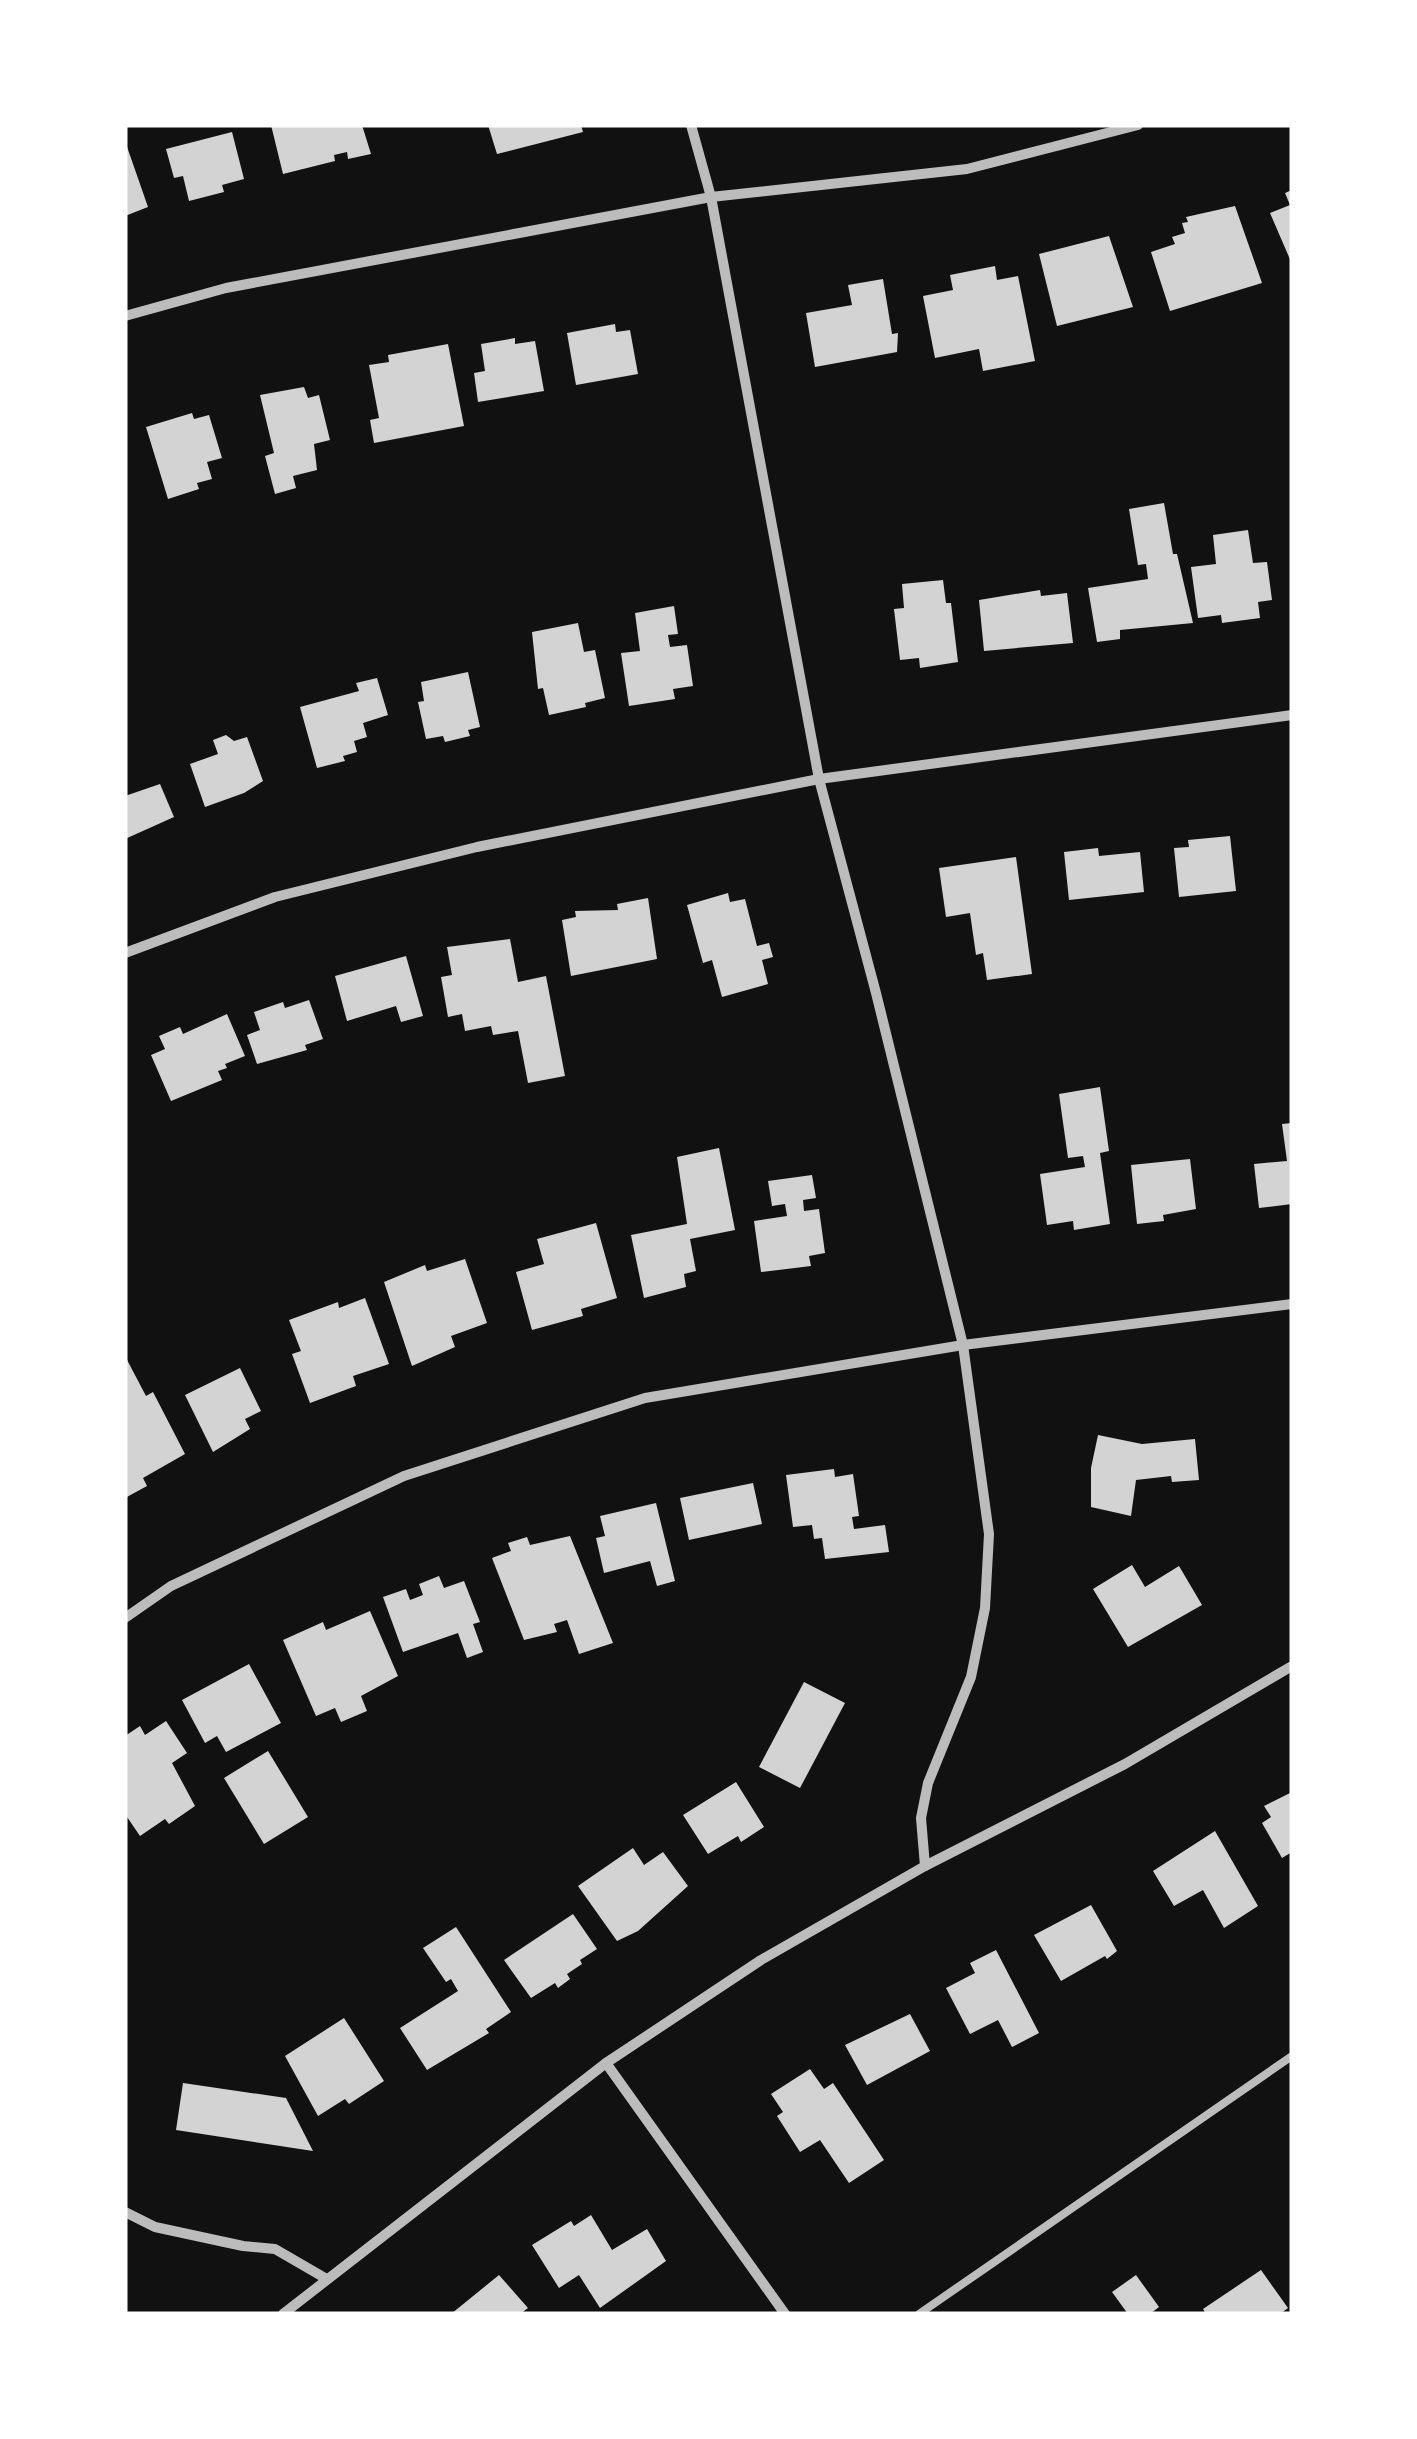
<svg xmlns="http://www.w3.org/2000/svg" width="1417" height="2439" font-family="Cabin,sans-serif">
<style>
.building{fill:#d3d3d3}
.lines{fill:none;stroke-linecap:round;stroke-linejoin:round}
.service{stroke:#bcbcbc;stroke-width:8}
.minor{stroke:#bcbcbc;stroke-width:10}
</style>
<rect width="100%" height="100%" fill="#111"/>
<g class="building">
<path d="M271,125H362L371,154L348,159L347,152L334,155L335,161L283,174Z"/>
<path d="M488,125H581L583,132L497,154Z"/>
<path d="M232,132L244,179L222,185L224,192L189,201L183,176L174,178L166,149Z"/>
<path d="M125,141L148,207L125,216Z"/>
<path d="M1292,190V264L1270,213L1290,205L1285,193Z"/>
<path d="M1235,206L1262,283L1170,311L1151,252L1175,244L1172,237L1185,233L1182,223L1188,222L1186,217Z"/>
<path d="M1109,236L1133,307L1057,326L1039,254Z"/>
<path d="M995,266L997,280L1018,276L1035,361L983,371L979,349L935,358L923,296L953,290L950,275Z"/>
<path d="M883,279L892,334L898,333L897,352L815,367L806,313L852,305L848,285Z"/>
<path d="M615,324L616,332L630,330L638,374L576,385L567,333Z"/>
<path d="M515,338V344L535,341L544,391L478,402L474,373L485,371L481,344Z"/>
<path d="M448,344L464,426L374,443L370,420L379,418L369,365L389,362L388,355Z"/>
<path d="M304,387L308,398L319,395L330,440L314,444L317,470L293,476L296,488L275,494L265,456L274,453L260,395Z"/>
<path d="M192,413L194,419L209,415L222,458L207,462L212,479L197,483L199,489L168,499L146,427Z"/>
<path d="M1164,503L1173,554H1177L1193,623L1120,630V639L1097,642L1088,588L1148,579L1146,564L1138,565L1129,509Z"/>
<path d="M1248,530L1253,563L1267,562L1272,600L1258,602L1260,618L1222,623L1221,615L1198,618L1191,567L1216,564L1213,535Z"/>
<path d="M943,580L946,603H951L958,662L920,668L919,658L900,660L894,609L904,608L902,584Z"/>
<path d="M1040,590L1041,596L1067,593L1073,643L984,651L979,600Z"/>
<path d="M674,606L678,634L668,635L670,647L687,645L693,686L673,689L675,699L629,706L621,653L640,651L635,613Z"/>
<path d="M578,623L584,652L595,650L605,698L585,703L586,707L549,715L543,688L538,689L532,632Z"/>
<path d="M468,672L480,727L468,730L470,736L445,742L443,736L426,739L418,702L424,701L421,682Z"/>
<path d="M377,678L388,715L363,723L367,737L354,741L357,752L343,756L345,761L317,768L300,707L359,691L356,683Z"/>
<path d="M226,735L234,741L247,737L263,781L244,793L205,807L190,764L218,754L213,740Z"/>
<path d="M160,784L174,817L125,839V796Z"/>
<path d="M1230,836L1236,891L1179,897L1174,848L1189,847L1188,840Z"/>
<path d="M1098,848L1099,856L1140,852L1144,892L1069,900L1064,852Z"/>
<path d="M1016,857L1032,974L987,980L983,953L976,955L970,913L946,917L939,868Z"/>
<path d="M728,893L730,902L745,899L757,946L769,943L773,957L762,960L768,984L722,997L712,960L703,963L687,905Z"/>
<path d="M648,898L657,959L571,976L562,920L576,917L575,911L618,910L617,904Z"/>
<path d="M510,939L518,982L546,976L565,1076L528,1083L518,1031L493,1035L491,1026L465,1031L462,1014L448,1017L441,977L452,975L447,947Z"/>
<path d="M406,956L423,1016L401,1022L396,1006L347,1021L335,976Z"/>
<path d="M309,1000L323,1039L305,1045L307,1050L257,1064L247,1035L260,1030L254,1012L283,1002L285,1008Z"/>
<path d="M227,1014L245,1056L225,1064L227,1068L218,1071L222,1080L171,1101L151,1055L165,1049L159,1036L180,1027L183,1034Z"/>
<path d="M1100,1087L1109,1151L1100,1153L1110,1224L1074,1230L1073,1221L1047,1225L1040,1174L1085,1167L1083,1156L1068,1158L1059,1094Z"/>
<path d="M1292,1123V1204L1259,1208L1254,1164L1287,1161L1282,1124Z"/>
<path d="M719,1148L735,1230L690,1239L696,1271L684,1274L686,1287L644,1298L631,1235L687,1224L677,1157Z"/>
<path d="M1190,1159L1196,1209L1163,1215L1164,1221L1137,1224L1131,1165Z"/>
<path d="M812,1175L816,1198L803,1200L804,1211L819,1209L825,1253L809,1256L811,1266L761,1272L754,1221L787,1216L785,1204L772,1206L768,1181Z"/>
<path d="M596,1223L617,1298L581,1309L583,1316L532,1330L516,1272L544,1264L537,1239Z"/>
<path d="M465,1259L487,1323L451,1336L455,1347L412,1366L384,1282L425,1265L427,1271Z"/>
<path d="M365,1298L389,1364L353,1376L356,1386L310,1403L292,1354L301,1351L289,1320L338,1302L339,1308Z"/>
<path d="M125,1356L146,1396L153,1392L185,1454L143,1478L147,1486L125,1498Z"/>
<path d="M240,1368L261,1411L245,1419L250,1429L213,1452L185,1395Z"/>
<path d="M1098,1435L1142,1444L1195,1439L1199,1480L1172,1482L1171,1476L1136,1480L1131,1516L1091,1507V1468Z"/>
<path d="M834,1469L835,1477L853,1474L859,1516L852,1517L854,1529L885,1525L889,1552L825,1559L822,1538L814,1539L812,1525L793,1527L786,1475Z"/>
<path d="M753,1483L762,1524L689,1540L680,1498Z"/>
<path d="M656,1503L675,1581L657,1586L650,1561L604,1573L596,1538L605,1536L600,1516Z"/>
<path d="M570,1536L613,1643L579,1654L567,1620L554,1624L557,1632L524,1640L492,1558L511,1551L508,1543L527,1537L530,1545Z"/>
<path d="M1132,1565L1145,1587L1179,1566L1202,1605L1128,1647L1093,1589Z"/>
<path d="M439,1576L444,1588L464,1581L480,1622L473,1624L483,1652L467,1658L458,1633L403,1652L383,1597L406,1589L410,1600L423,1595L419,1584Z"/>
<path d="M370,1611L398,1676L361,1696L367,1711L341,1722L335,1708L316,1716L283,1640L323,1622L326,1630Z"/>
<path d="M249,1664L281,1723L226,1752L217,1736L205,1743L182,1700Z"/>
<path d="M804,1682L845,1703L800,1788L759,1767Z"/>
<path d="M166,1721L187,1753L172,1763L195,1806L169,1824L165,1819L140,1836L125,1814V1736L140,1726L145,1735Z"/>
<path d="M268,1751L308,1817L264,1844L224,1778Z"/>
<path d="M736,1782L764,1827L741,1842L738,1836L708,1854L683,1815Z"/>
<path d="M1292,1792V1852L1282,1858L1262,1823L1271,1817L1264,1806Z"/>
<path d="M1215,1831L1258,1906L1224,1928L1203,1890L1174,1906L1153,1871Z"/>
<path d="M633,1848L644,1865L663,1852L688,1886L638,1931L617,1941L578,1886Z"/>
<path d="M1091,1905L1117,1951L1107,1959L1105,1956L1061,1981L1034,1935Z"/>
<path d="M573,1914L597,1949L580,1960L582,1964L567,1974L570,1979L558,1988L555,1983L531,1998L504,1960Z"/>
<path d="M456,1927L511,2012L486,2029L489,2033L427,2070L400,2028L458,1991L451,1979L446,1982L423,1948Z"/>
<path d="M996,1950L1039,2033L1012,2047L998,2020L970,2034L946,1988L975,1973L970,1963Z"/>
<path d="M910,2014L930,2051L867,2085L845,2045Z"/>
<path d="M344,2018L384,2081L349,2104L345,2099L318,2116L285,2056Z"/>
<path d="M810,2069L824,2089L833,2083L884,2160L849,2183L820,2140L800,2152L777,2116L783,2112L771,2094Z"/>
<path d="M183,2083L286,2098L313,2151L176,2130Z"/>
<path d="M591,2215L612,2250L647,2229L666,2261L600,2308L579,2275L559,2288L532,2245L571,2221L574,2226Z"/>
<path d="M1261,2270L1288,2308L1280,2314H1206L1203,2309Z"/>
<path d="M499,2275L528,2308L520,2314H451Z"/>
<path d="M1136,2275L1159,2307L1150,2314H1128L1112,2292Z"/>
</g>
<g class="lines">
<path class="service" d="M919,2314L1292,2056"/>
<g class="minor">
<path d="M691,125L711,197L819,779L876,993L963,1345L989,1534L985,1608L971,1677L928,1783L921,1818L925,1866"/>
<path d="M125,316L226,288L711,197L967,169L1138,125"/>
<path d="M125,953L275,897L477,847L819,779L1292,715"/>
<path d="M125,1618L171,1586L404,1476L645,1398L963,1345L1292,1304"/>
<path d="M606,2063L785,2314"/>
<path d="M125,2212L155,2227L243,2246L275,2249L325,2278"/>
<path d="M283,2314L606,2063L761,1960L925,1866L1125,1764L1292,1666"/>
</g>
</g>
<rect width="1417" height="2439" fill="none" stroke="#ffffff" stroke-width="255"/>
</svg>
